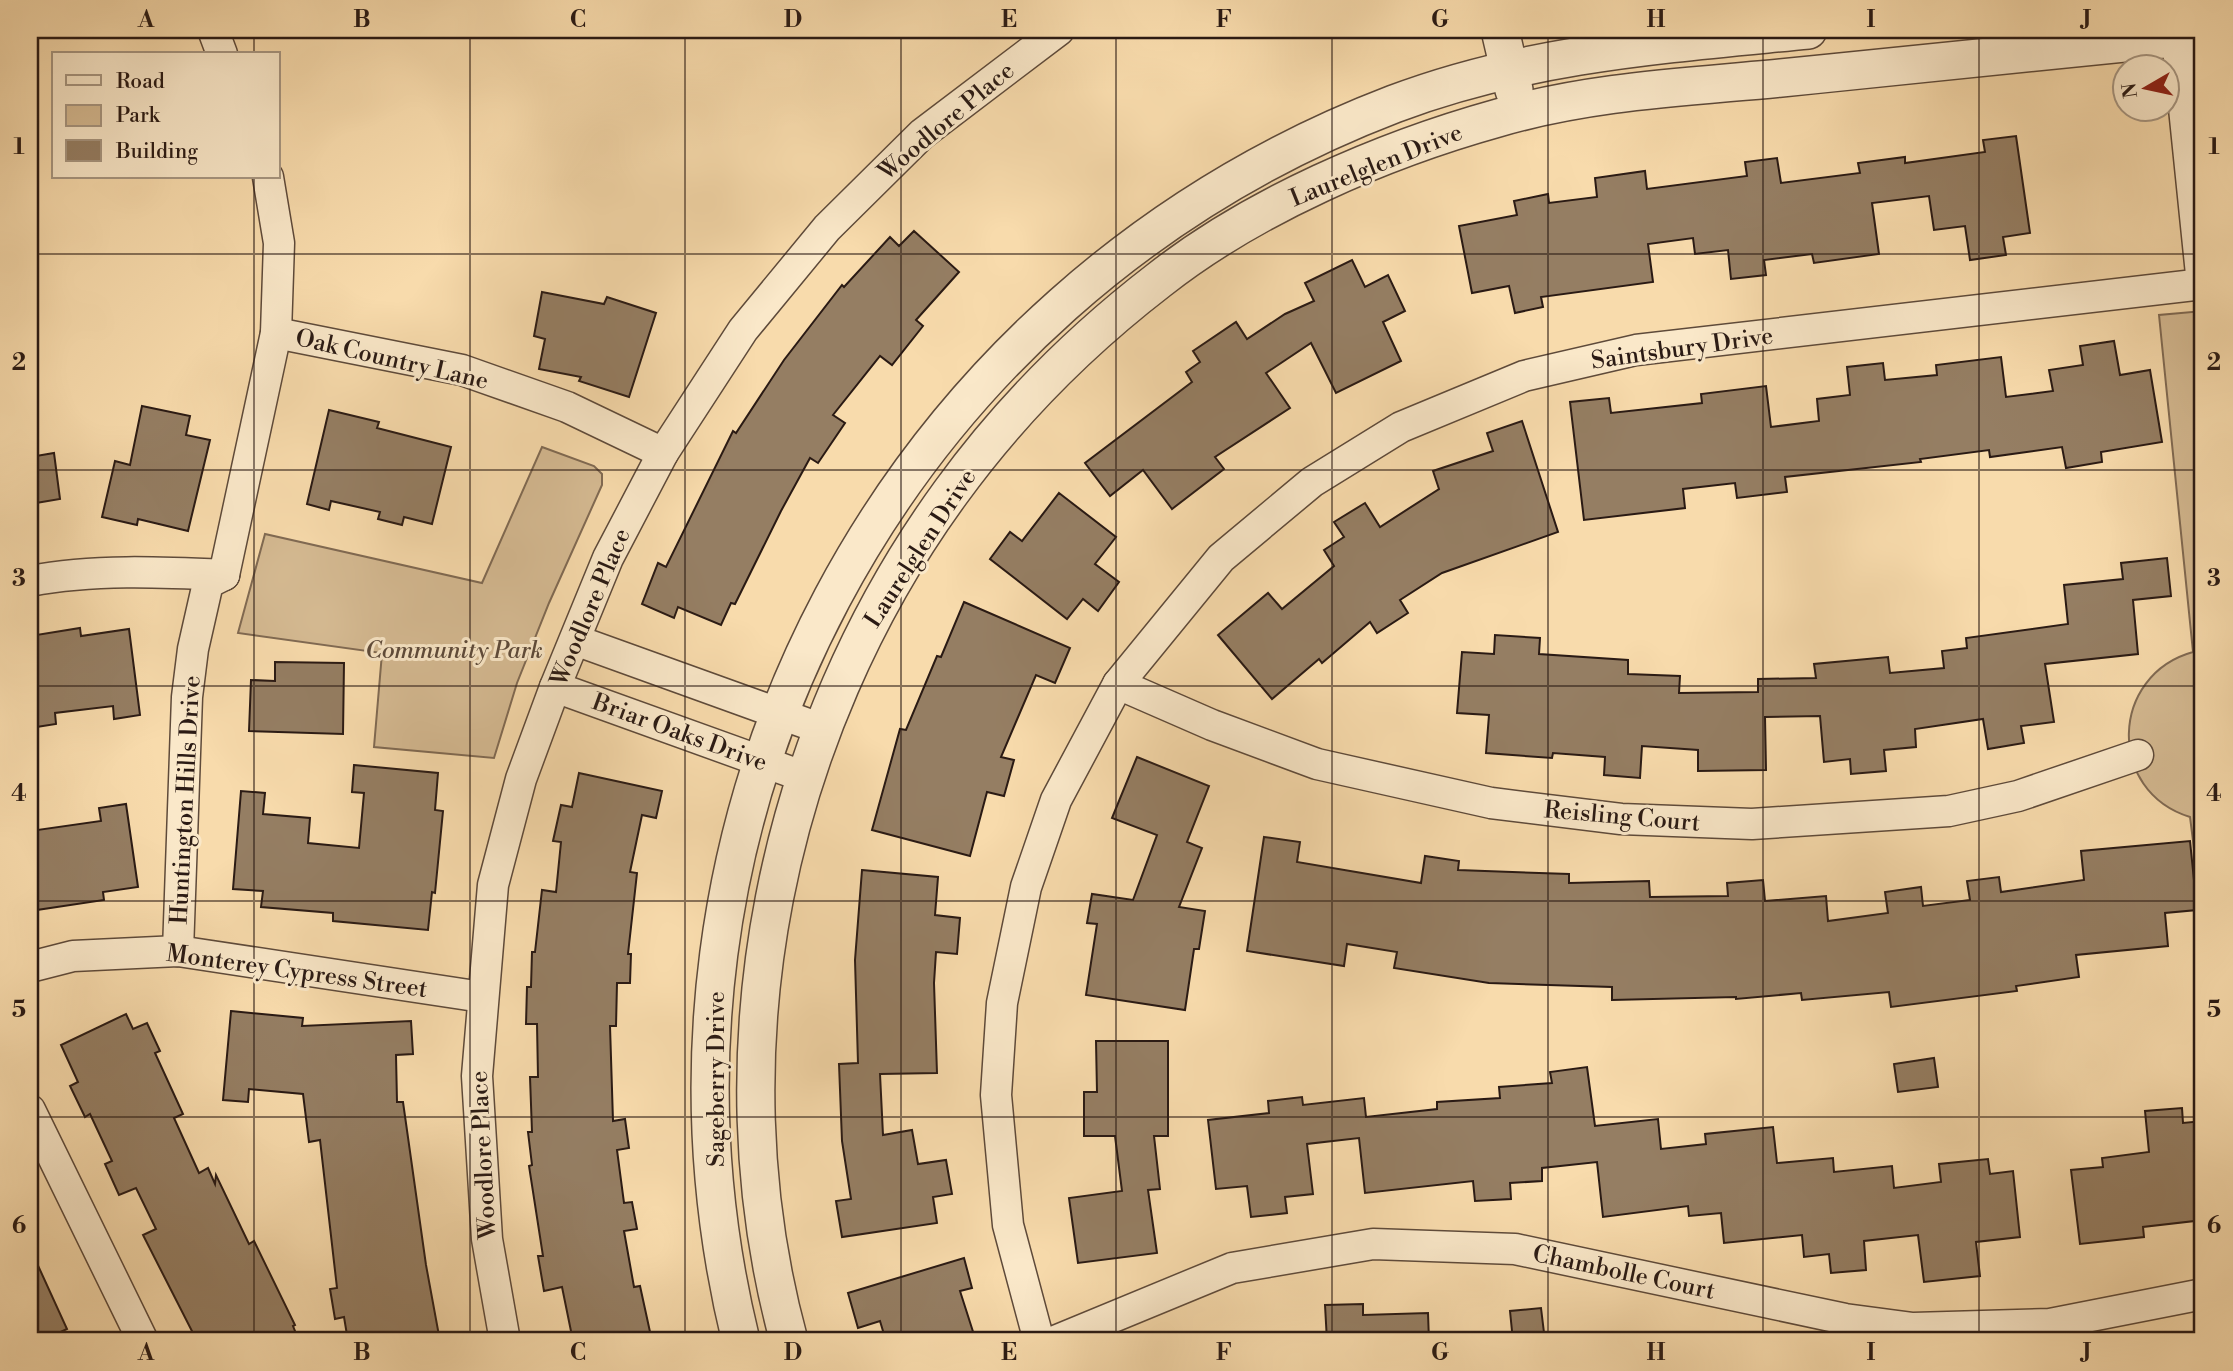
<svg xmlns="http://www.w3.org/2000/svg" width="2233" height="1371" font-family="'Libre Bodoni',serif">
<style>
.green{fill:#d5ba92;stroke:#806a53;stroke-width:2}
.building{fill:#957e63;stroke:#2a1a14;stroke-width:2}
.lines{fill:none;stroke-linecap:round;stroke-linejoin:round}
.minor-casing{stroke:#5e4a3a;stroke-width:33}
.tertiary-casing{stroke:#5e4a3a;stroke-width:40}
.minor{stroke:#fae8c9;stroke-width:30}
.tertiary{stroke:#fae8c9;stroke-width:37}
.grid{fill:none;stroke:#2a1a14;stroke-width:2;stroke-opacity:0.55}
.labels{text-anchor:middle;stroke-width:6;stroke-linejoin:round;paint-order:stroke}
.street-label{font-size:24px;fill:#2a1a14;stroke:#fae8c9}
.park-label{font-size:24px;font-style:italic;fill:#5d4a3a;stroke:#fae8c9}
.neatline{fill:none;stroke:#2a1a14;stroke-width:2.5}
.grid-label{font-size:23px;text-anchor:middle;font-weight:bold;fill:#2a1a14}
</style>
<rect width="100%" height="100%" fill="#f8dbac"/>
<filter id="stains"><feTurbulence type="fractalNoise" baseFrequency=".00286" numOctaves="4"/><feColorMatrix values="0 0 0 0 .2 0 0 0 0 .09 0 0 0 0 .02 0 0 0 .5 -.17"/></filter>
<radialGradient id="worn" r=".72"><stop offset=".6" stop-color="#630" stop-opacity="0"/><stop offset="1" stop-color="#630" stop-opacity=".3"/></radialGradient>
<g class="green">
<path d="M2203,311V897L2199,889L2190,817C2106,791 2110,675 2193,652L2159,315Z"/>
<path d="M542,447L594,466L602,474V485L549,603L517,683L494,758L374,747L382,653L238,633L265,534L482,583Z"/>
</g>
<g class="building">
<path d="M2016,136L2030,233L2003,237L2006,255L1970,260L1965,226L1934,230L1929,196L1872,203L1879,254L1814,263L1812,254L1764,260L1766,275L1731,279L1728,250L1695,254L1693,238L1648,244L1653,282L1541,297L1543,307L1515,313L1509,286L1472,293L1459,226L1517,215L1514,201L1548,194L1549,203L1597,197L1595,178L1645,171L1647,189L1747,176L1745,162L1777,158L1781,183L1860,173L1858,163L1905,157V163L1985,152L1983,140Z"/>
<path d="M914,231L959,272L916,320L923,326L892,365L880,356L833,415L845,423L818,463L810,458L781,511L735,604L731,603L721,625L678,607L674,618L642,604L658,563L666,567L733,431L736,433L784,360L842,285L844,287L890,237L899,246Z"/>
<path d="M1352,260L1365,287L1388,275L1405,311L1383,322L1401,361L1336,393L1311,343L1266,373L1290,408L1215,457L1224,469L1172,509L1143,470L1110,496L1085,463L1192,382L1186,372L1200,362L1193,351L1236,322L1247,339L1285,314L1314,301L1305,283Z"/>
<path d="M542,292L604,304L607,297L656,313L629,397L579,381L581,377L539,369L545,339L534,336Z"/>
<path d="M2114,341L2120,375L2150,370L2162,442L2101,452L2102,462L2066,468L2062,447L1990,457L1989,450L1920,459L1921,462L1785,477L1787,492L1737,498L1735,483L1683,489L1685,508L1584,520L1570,402L1609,398L1611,413L1702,403L1701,394L1766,386L1771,427L1819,421L1817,399L1850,395L1847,367L1883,363L1885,380L1937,375L1936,365L2001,357L2006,397L2053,391L2049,370L2083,365L2080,346Z"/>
<path d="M142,406L190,416L186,435L210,440L188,531L138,519L137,525L102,517L115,461L130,465Z"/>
<path d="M329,410L379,422L377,428L451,447L432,524L404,517L402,525L378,519L380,512L331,501L329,510L307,504Z"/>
<path d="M1522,421L1558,532L1442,573L1400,600L1408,613L1377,633L1370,622L1322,663L1319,659L1272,699L1218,635L1268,593L1282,609L1334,566L1324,550L1344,537L1334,522L1365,503L1380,527L1439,489L1433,471L1493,451L1487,433Z"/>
<path d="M54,453L60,499L30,504V457Z"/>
<path d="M1059,493L1116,537L1095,564L1119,582L1098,611L1083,599L1067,619L990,559L1010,532L1022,541Z"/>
<path d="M2167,558L2171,596L2133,600L2138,654L2045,664L2054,722L2021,726L2024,743L1988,749L1983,719L1915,729L1916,747L1884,750L1886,771L1851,774L1850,759L1824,762L1820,716L1765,717L1766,770L1698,771V750L1642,746L1640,778L1604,775L1605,757L1553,753L1552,758L1486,753L1489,715L1457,713L1462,652L1494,654L1495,635L1540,638L1539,654L1628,660V674L1680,676L1679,693L1758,692V679L1816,678L1814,664L1888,657L1890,673L1944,668L1942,651L1967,648L1966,638L2068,624L2064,585L2123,579L2121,563Z"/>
<path d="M964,602L1070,648L1055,683L1036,675L1001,757L1014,760L1004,796L987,792L970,856L872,830L900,729L906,730L937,656L941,657Z"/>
<path d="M80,628L81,636L129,629L140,715L114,719L113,706L55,713L56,724L30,728V636Z"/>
<path d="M275,662L344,663L343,734L249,731L251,680L275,681Z"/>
<path d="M1137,757L1209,786L1187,842L1202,848L1179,907L1205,911L1199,949H1194L1185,1010L1086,995L1097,924L1087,923L1092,894L1133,900L1157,835L1112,818Z"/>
<path d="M354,765L438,773L435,810L443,811L435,893L432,892L428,930L333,921V913L261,907L263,891L233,889L241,791L265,793L263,814L310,818L308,843L359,848L364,793L352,792Z"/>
<path d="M579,773L662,791L656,818L642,815L630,872L637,873L628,954H631L630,983H617L616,1026H610L613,1121L625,1119L629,1148L617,1150L624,1203L632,1202L637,1229L624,1231L634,1287L640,1286L652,1341H573L562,1287L544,1291L538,1256H543L529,1166L532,1165L528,1132H532L530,1077H538L537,1024H526L527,987H531L532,952H535L542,890L556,892L561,842L553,841L561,805L572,807Z"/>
<path d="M126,804L138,887L103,892L104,900L30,911V831L101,821L99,808Z"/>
<path d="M1264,837L1300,842L1297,862L1421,883L1425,856L1459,861L1458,870L1569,874V883L1649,881L1650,897L1728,896L1727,883L1763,880L1765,901L1826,896L1828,921L1888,913L1885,892L1921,887L1923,906L1970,900L1967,881L1999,877L2001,892L2084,880L2081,851L2190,841L2197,910L2165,913L2168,946L2076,955L2079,977L2016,986L2017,991L1891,1007L1889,992L1802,1000L1801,993L1736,999V997L1612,1000V987L1489,983L1394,968L1397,952L1347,944L1344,966L1247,951Z"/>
<path d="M862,870L938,877L935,915L960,918L957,954L936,952L934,983L937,1073L880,1074L883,1135L912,1130L918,1164L946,1160L952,1194L933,1197L937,1223L842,1237L836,1201L851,1199L842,1141L839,1064L858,1063L855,960Z"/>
<path d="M231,1011L303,1018L302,1026L411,1021L413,1054L396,1055L397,1102H403L426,1265L440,1341H348L344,1317L335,1319L330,1289L337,1288L320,1140L309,1142L303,1094L249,1089L248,1102L223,1100Z"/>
<path d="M126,1014L133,1029L147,1023L160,1051L155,1053L183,1114L174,1118L199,1173L208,1168L215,1184L216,1175L249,1244L254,1241L295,1325L293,1326L299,1341H197L143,1235L156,1229L136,1188L119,1195L105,1164L112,1161L90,1114L85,1117L70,1086L78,1082L61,1045Z"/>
<path d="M1096,1041H1168V1136H1154L1160,1189L1148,1190L1157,1253L1078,1263L1069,1198L1122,1191L1115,1136H1084V1092H1097Z"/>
<path d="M1934,1058L1938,1087L1898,1092L1894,1064Z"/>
<path d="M1587,1067L1595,1126L1658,1119L1661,1149L1706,1144L1705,1134L1773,1127L1777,1163L1833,1158L1834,1172L1892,1166L1894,1188L1941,1182L1939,1164L1988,1159L1990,1174L2013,1171L2020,1237L1976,1242L1980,1276L1924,1282L1918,1235L1864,1241L1866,1270L1831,1273L1829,1254L1804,1257L1802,1235L1724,1243L1721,1213L1689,1216L1688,1206L1603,1217L1597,1162L1542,1168V1181L1510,1183L1511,1199L1475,1201L1473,1181L1365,1193L1359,1138L1307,1144L1313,1194L1285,1197L1287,1213L1251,1217L1247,1186L1216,1189L1208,1120L1269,1113L1268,1101L1302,1097L1303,1105L1364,1098L1366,1117L1437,1109V1102L1500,1098L1499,1087L1552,1083L1550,1072Z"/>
<path d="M2182,1108L2183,1123L2203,1121V1220L2143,1227L2144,1237L2080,1244L2071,1170L2103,1167L2102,1158L2149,1152L2145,1111Z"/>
<path d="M30,1248L67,1329L56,1334L59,1341H30Z"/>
<path d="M964,1258L972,1288L960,1291L976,1341H886L880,1321L858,1328L848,1293Z"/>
<path d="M1363,1304V1315L1428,1313L1429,1341H1327L1325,1305Z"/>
<path d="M1541,1308L1545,1341H1513L1510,1311Z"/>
</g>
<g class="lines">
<g class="minor-casing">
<g id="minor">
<path d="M213,30L222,54"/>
<path d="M2176,30L2202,284"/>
<path d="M276,333L462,370L567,407L663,453"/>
<path d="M224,575L276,333L279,243L268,177"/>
<path d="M30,581C93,569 160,572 224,575"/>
<path d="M575,640L822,729"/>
<path d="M1118,684L1212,725L1317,764L1491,803L1621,819L1752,824L1949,811L2018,796L2138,755"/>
<path d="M555,687L805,777"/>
<path d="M178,951L187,697L193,649L208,583L224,575"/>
<path d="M30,967L73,956L178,951L482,997"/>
<path d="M30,1110L143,1341"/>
<path d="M505,1341L487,1239L477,1076L493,885L521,779L555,687L608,558L663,453L743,330L827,228L922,134L1059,30"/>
<path d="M1039,1341L1008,1225L996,1095L1002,1003L1026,887L1056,800L1118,684L1221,558L1312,482L1401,427L1524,376L1636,350L2203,284"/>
<path d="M1055,1341L1232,1268L1373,1244L1515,1249L1845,1319L1913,1328L2050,1324L2203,1294"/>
</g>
</g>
<g class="tertiary-casing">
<g id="tertiary">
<path d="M1500,30L1514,90"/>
<path d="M741,1341C613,819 894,295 1394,104C1529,53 1666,44 1808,30"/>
<path d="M789,1341C710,1052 775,733 951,492C1009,412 1081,340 1159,280C1253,206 1383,150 1498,118C1590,91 1687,87 1781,78C1922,64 2063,49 2203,35"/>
</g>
</g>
<use href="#minor" class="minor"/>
<use href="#tertiary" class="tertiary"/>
</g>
<path class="grid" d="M254,30V54M470,30V1341M685,30V1341M901,30V1341M1116,30V1341M1332,30V1341M1548,30V1341M1763,30V1341M1979,30V1341M254,177V1341M30,254H2203M30,470H2203M30,686H2203M30,901H2203M30,1117H2203"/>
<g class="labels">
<g class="street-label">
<text transform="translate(946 121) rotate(-40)" y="8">Woodlore Place</text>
<text transform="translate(1376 165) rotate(-22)" y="8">Laurelglen Drive</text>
<text transform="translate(1682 348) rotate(-8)" y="8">Saintsbury Drive</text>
<text transform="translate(392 359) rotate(13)" y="8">Oak Country Lane</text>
<text transform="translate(920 548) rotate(-57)" y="8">Laurelglen Drive</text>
<text transform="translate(590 607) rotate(-67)" y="8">Woodlore Place</text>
<text transform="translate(680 732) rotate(20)" y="8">Briar Oaks Drive</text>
<text transform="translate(185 800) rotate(-87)" y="8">Huntington Hills Drive</text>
<text transform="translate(1622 816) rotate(5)" y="8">Reisling Court</text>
<text transform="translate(297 971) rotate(8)" y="8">Monterey Cypress Street</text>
<text transform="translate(716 1079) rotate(-90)" y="8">Sageberry Drive</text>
<text transform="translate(483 1155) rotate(-93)" y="8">Woodlore Place</text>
<text transform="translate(1624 1272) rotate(12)" y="8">Chambolle Court</text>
</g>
<g class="park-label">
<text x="454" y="658">Community Park</text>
</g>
</g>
<rect width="2233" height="1371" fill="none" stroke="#f8dbac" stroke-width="77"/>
<rect x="52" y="52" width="228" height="126" fill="#fae8c9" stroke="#a79681" stroke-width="2"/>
<rect x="66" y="75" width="35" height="10" fill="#fae8c9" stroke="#a79681" stroke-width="2"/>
<text x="116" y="88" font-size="21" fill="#2a1a14">Road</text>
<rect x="66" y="105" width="35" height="21" fill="#d5ba92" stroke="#a79681" stroke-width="2"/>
<text x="116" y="122" font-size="21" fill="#2a1a14">Park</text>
<rect x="66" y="140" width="35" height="21" fill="#957e63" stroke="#a79681" stroke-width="2"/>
<text x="116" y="158" font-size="21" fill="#2a1a14">Building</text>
<g transform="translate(2146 88) rotate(261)"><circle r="33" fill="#fae8c9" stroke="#a79681" stroke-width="2"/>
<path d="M0-5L12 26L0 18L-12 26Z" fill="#8f2418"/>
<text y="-10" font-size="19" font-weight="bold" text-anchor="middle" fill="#2a1a14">N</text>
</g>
<rect x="38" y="38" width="2156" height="1294" class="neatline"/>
<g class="grid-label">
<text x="146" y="27">A</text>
<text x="362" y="27">B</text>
<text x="578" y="27">C</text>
<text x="793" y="27">D</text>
<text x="1009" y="27">E</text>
<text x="1224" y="27">F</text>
<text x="1440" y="27">G</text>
<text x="1656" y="27">H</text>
<text x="1871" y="27">I</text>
<text x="2087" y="27">J</text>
<text x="19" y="154">1</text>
<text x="2214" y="154">1</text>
<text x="19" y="370">2</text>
<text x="2214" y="370">2</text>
<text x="19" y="586">3</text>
<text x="2214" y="586">3</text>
<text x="19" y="801">4</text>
<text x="2214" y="801">4</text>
<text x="19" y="1017">5</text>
<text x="2214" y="1017">5</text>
<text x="19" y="1233">6</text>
<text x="2214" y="1233">6</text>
<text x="146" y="1360">A</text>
<text x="362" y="1360">B</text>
<text x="578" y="1360">C</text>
<text x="793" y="1360">D</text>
<text x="1009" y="1360">E</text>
<text x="1224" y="1360">F</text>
<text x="1440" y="1360">G</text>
<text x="1656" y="1360">H</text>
<text x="1871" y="1360">I</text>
<text x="2087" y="1360">J</text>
</g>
<rect width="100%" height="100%" filter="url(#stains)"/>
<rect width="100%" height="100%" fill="url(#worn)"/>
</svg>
